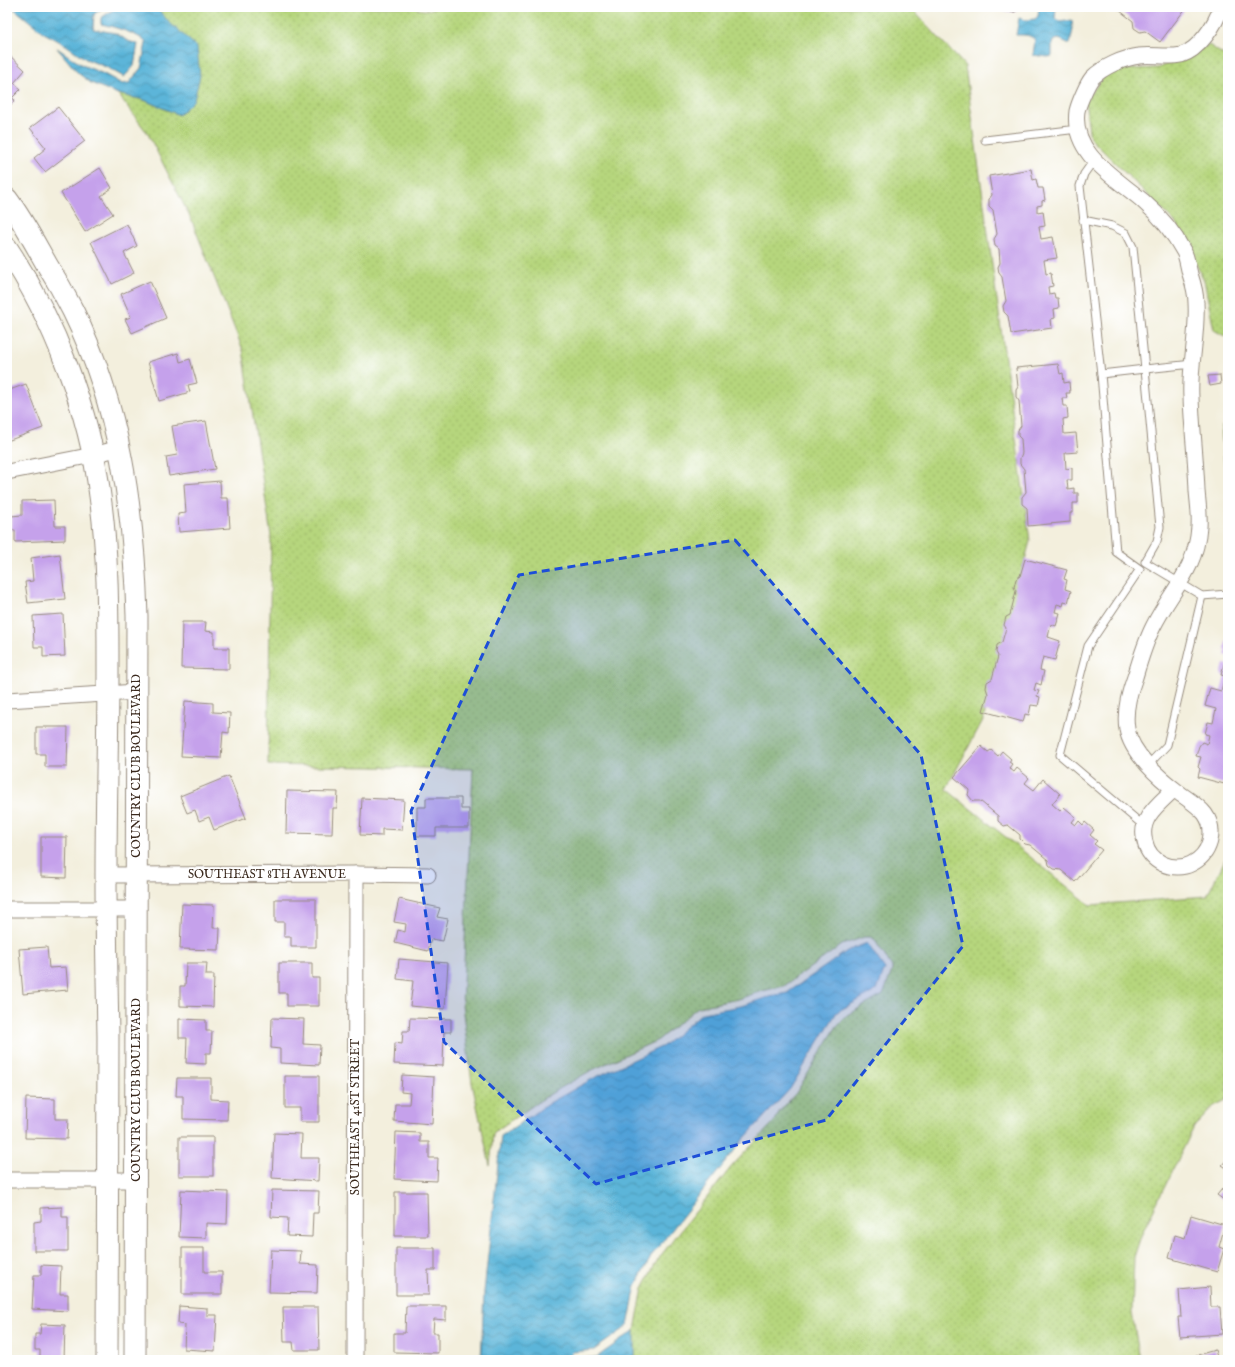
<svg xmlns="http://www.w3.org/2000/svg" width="1235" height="1367" font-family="'IM FELL English',serif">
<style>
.grass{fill:url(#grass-dots);stroke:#78804e}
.water{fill:url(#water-waves);stroke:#4b707c}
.building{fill:#c5a1eb}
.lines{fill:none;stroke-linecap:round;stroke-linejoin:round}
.service-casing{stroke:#978c7e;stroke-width:9}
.minor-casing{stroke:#978c7e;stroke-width:17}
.secondary-casing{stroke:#978c7e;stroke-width:23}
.service{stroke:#fff;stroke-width:7}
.minor{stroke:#fff;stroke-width:15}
.secondary{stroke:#fff;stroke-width:21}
.marked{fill:#1d4ed8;fill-opacity:0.2;stroke:#1d4ed8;stroke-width:3;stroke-dasharray:8 5;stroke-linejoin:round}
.labels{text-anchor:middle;stroke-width:3;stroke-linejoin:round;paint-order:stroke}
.street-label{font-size:12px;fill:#3b2a1e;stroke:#fff}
</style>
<defs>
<pattern id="grass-dots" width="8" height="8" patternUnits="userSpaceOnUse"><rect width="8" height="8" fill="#b6d67d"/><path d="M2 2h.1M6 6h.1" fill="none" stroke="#9db86c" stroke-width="1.8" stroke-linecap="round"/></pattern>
<pattern id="water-waves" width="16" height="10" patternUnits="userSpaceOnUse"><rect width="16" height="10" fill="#5bb5d9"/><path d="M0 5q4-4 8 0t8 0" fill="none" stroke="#4c93af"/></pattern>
</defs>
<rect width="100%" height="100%" fill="#fff"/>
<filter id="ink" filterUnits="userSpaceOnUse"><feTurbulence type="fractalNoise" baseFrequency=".025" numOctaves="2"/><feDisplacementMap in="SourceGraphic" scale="8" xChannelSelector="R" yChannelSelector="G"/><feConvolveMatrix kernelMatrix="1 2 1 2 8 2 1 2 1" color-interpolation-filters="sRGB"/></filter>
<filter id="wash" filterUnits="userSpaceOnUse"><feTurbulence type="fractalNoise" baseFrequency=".012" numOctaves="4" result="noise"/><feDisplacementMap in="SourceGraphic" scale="16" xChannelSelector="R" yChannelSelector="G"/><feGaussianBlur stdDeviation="0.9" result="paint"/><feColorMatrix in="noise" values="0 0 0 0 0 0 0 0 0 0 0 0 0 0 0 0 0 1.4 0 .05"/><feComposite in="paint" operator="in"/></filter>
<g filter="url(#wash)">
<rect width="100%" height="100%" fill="#f3efdd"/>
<g class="grass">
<path d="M156,7H415C420,11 430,11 436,7H910L965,66L1030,541L983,720L946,789L1090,905L1207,896L1228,854V972L1224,980L1225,984L1228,986V1099L1214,1106L1194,1127L1142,1233L1134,1257L1132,1313L1140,1360H635V1330L643,1288L658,1259L732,1166L775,1121L779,1112L796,1093L837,1026L847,1015L883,995L892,971V967L874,939L870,937H864L842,945L784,986L762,991L738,999L698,1007L658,1040L590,1071L547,1096L494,1132L493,1135L490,1166L472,1083L462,1005L473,769L268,765L271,536L243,350L192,221L148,134L118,94L144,100L179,115L168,22Z"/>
<path d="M1209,45L1228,58V338L1214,330L1204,280L1175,222L1090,138L1085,100L1110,70L1158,68Z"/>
<path d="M1221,427H1228V470H1225Z"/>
</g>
<g class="water">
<path d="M12,7H104L94,14L93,29L115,33L128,41L138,44L134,66L124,77L108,68L86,59L66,45L44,33Z"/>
<path d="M121,7H156L169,22L197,47L200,76L194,100L179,115L144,100L118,94L91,83L78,73L57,48L82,65L104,74L122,84L129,83L141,68L146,43C141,34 111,26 101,24V18L113,10Z"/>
<path d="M1039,7H1056L1055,19C1061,23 1065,21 1072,20L1073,29L1070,44L1059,39L1054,40L1052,43V56L1048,57L1033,55L1035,40C1030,34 1024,35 1016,35L1019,18L1026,20L1035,19L1038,16Z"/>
<path d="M867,943L885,969L877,990L837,1012L790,1089L742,1141L652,1255L636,1285L628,1326L594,1350L572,1352L568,1360H481L484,1292L501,1136L551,1102L594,1078L663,1046L702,1013L741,1006L765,998L787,993L847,951Z"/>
<path d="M635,1330V1360H577V1359L597,1357Z"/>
</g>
<g id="blocks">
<g class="building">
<path d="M1000,7H1021L1015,12L1004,11Z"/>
<path d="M1115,7H1185L1186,8L1160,42L1145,31L1140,32L1134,28L1133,21Z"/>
<path d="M7,53L25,70L14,83L21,89L12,98L15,100L7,109Z"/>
<path d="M58,107L85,141L45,172L34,158L46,148L30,128Z"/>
<path d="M100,168L112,188L101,196L113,214L85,232L61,193Z"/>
<path d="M1031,169L1033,180L1036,179L1038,188H1043L1045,200L1042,201V205L1037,206V212L1043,211L1045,226L1039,227L1041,239L1053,237L1057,258L1044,260L1046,274L1051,273L1053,286L1048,287L1049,294L1054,293L1055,298H1058L1059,308L1054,309L1055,318L1051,319L1052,328L1011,334L1008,316L1004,312L1003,306L1006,301L1002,277L999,273L998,267L1000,263L999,249L995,246L994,239L997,234L993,210L989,206V199L992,195L989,176Z"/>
<path d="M127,224L137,246L124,253L134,273L112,284L91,242Z"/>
<path d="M150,281L166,318L132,333L125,319L131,317L121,294Z"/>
<path d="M178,353L180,362L190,359L197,383L188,385L190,392L159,401L148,362Z"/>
<path d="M1058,364L1060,374L1063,373L1064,383L1069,382L1070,393H1066L1067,398H1062L1063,406H1067L1068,418L1063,419L1064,434L1076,433L1078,452L1065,453L1066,469L1072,468V480H1067L1068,489L1074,488V493H1078V503H1073V513H1070V522L1028,526L1027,508L1022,504V497L1026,492L1024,469L1020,464V458L1022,453L1021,439L1018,436V430L1021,426L1019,401L1016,397V390L1018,387L1016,368Z"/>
<path d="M1220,375L1221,384L1210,386L1208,376Z"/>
<path d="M26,384L43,428L7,441V391Z"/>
<path d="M206,421L215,469L169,476L166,457L177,455L172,426Z"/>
<path d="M220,481L221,498H228L230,528L179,532L178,514L186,513L184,484Z"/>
<path d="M54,500L55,526H65V540L15,542V530H11V516L22,515V501Z"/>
<path d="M60,554L65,599L28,603L25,582L33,581L31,558Z"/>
<path d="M1025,559L1067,570L1064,579L1067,580L1065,589L1071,591L1068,603L1064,602L1063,606L1057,604L1055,612L1060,613L1056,626L1051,624L1048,637L1060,641L1055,660L1043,657L1040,670L1044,671L1041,685L1036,683L1034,690L1039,691L1037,696L1040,697L1038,706L1031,705L1029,715L1025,714L1023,722L983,711L988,694L986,688L987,682L992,679L998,656L996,652L997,645L1002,642L1006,628L1004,625L1006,617L1010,615L1016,591L1014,587L1016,579L1020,576Z"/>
<path d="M63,614L65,656L43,657V647H34L33,616Z"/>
<path d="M182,622H206L205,631L214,632V648H229V669L181,668Z"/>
<path d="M1227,640H1228V656L1225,655L1226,651L1224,649Z"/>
<path d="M1224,664L1228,665V785L1198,777L1200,769L1198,767L1201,757L1196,756L1199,746L1202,742L1207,744L1209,735L1205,734L1208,722L1213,723L1216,709L1205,706L1210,688L1221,691L1225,676L1221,675Z"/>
<path d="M185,701L213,703V712L230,713L229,733L223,732L221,758L181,756Z"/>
<path d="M36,727H68L67,767H45V754H36Z"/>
<path d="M981,746L988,752L991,750L998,756L1002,751L1011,759L1009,762L1012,764L1009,768L1014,772L1017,768L1029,778L1025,783L1034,790L1043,779L1060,794L1052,804L1060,811L1064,807L1076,817L1072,822L1076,825L1079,821L1083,825L1085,822L1094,830L1090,835L1097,841L1094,844L1102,850L1075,882L1061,870L1054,869L1049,865L1048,860L1030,845L1025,844L1020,839V835L1008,825L1004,826L998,821V816L980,801H973L968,795L969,790L954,777Z"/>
<path d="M229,776L246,818L214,830L209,817L199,821L195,810L187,813L180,796Z"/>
<path d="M287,791L338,792L337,808H333L332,834L286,833Z"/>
<path d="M362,798L404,800L402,830L382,829V836L360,835Z"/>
<path d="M426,798H461V809H469V828H436V836H417V807H426Z"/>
<path d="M41,837H67L66,878L41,877Z"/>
<path d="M275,899H316V947H291V937H284V922H275Z"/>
<path d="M399,899L440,908L437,917L448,919L443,941L431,939L428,951L395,943L398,930L405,932L406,924L394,922Z"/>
<path d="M182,904L214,905L213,928H220L219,950L180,949Z"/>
<path d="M47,947L49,968L66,967L68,990L23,994L19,949Z"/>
<path d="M399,959L448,963L445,1009L410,1006L413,981L397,979Z"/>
<path d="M186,963H207L206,975H214L213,1007L180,1006V986H185Z"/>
<path d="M279,963H312V978H319V1006H287V993H279Z"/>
<path d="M272,1018L304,1019L303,1044L320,1045L319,1065L280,1063V1049L271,1048Z"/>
<path d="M410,1018L451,1019V1032H444L443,1066L394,1064L395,1043L402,1044L403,1031H409Z"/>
<path d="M179,1019L206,1020V1031H212L211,1053H206V1064L186,1063L187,1038H179Z"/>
<path d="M402,1075L434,1077L432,1124L394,1121L395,1104H409L410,1093L401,1092Z"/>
<path d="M285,1076H319V1122H300V1108H285Z"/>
<path d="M177,1078H211V1099L228,1100L227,1120L183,1119V1096H176Z"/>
<path d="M26,1098L55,1099V1119H68L67,1139L25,1138Z"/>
<path d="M396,1132L420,1133V1142H429V1158H438L437,1181L394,1179Z"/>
<path d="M274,1133L302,1134L301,1158H319L318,1181L272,1178Z"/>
<rect x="179" y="1137" width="34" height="39"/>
<path d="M1228,1158V1169L1222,1165Z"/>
<path d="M1228,1182V1203L1217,1195Z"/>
<path d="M181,1190L228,1192L227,1224L206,1223V1238L179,1237Z"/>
<path d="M272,1190L319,1191L318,1213H313L312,1237L287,1236L288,1218L271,1217Z"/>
<path d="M395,1192H427L428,1236H395Z"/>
<path d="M62,1207V1217H68V1251H34V1222L41,1221V1208Z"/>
<path d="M1191,1215L1225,1225L1219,1247L1224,1249L1217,1272L1169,1258L1175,1235L1185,1238Z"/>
<path d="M182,1248H204V1272H222V1294H182Z"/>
<path d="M396,1248H435V1270H428L429,1295H396Z"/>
<path d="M271,1250L301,1251L300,1264L318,1265L317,1293L269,1292Z"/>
<path d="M41,1265L61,1266L60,1294H68V1311L32,1309L34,1275H41Z"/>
<path d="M1210,1287L1211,1307H1220L1222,1334L1180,1337L1178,1317H1181L1179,1290Z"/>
<path d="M179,1306L207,1308V1315H217L215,1351L184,1349L185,1325L178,1324Z"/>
<path d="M406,1306H446V1320L434,1319L433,1333H438V1353L394,1352V1333H405Z"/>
<path d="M283,1307H318L319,1350H294L293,1342H284Z"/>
<path d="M41,1324L65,1325L64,1360H40V1350H35V1334H40Z"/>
<path d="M1215,1350L1218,1360H1180Z"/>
</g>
</g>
</g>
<g filter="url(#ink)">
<use href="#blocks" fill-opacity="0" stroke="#978c7e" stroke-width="1"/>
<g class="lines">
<g class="service-casing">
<g id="service">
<path d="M985,140L1078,129"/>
<path d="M1094,160L1084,174L1080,186L1101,374L1116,552L1140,569L1088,646L1060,755L1144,826"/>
<path d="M1083,220L1112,226L1126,233L1133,247L1145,369L1193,364"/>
<path d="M1101,374L1145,369L1160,527L1157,541L1145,562L1202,596L1167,745L1148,765"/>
<path d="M1202,596L1228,594"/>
</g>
</g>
<g class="minor-casing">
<g id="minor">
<path d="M7,472L93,455L120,448"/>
<path d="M7,700L137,692"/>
<path d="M1174,789C1159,804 1138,818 1145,842C1147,852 1154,860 1163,864C1172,868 1183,868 1191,864C1210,855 1217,831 1205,814C1198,805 1187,799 1178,792C1159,778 1131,753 1127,729C1124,711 1129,693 1135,677C1140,660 1145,643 1153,627C1171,590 1196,571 1199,527C1200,515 1198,503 1197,491C1196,460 1192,428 1191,397C1189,366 1198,335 1196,303C1196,293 1193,283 1190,274C1188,267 1187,258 1184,252C1174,233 1159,215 1143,201C1115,177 1071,154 1077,111C1079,103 1087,84 1092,78C1103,67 1123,58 1139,56C1152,54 1167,58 1181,55C1199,50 1216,24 1221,7"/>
<path d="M106,875L356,874L428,875"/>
<path d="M7,909H136"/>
<path d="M7,1180H136"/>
<path d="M355,1360L356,874"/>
</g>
</g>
<g class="secondary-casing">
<g id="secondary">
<path d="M7,199C22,219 34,242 46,263C56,279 65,295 73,311C120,406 134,511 137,616L135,1360"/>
<path d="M7,248C54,319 90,412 100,496C108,553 108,610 108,667C108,737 106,807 106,877C106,930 107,983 108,1036C108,1144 107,1252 107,1360"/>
</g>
</g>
<use href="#service" class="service"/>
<use href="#minor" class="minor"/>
<use href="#secondary" class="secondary"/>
</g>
</g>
<path class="marked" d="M735,540L921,755L963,946L826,1120L596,1184L444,1042L411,811L519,575Z"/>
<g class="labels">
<g class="street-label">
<text transform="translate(136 766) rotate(-90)" y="4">COUNTRY CLUB BOULEVARD</text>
<text x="267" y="878">SOUTHEAST 8TH AVENUE</text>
<text transform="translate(136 1090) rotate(-90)" y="4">COUNTRY CLUB BOULEVARD</text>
<text transform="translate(355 1117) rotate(-90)" y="4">SOUTHEAST 41ST STREET</text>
</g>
</g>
<rect width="1235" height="1367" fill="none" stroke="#fff" stroke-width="24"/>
</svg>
